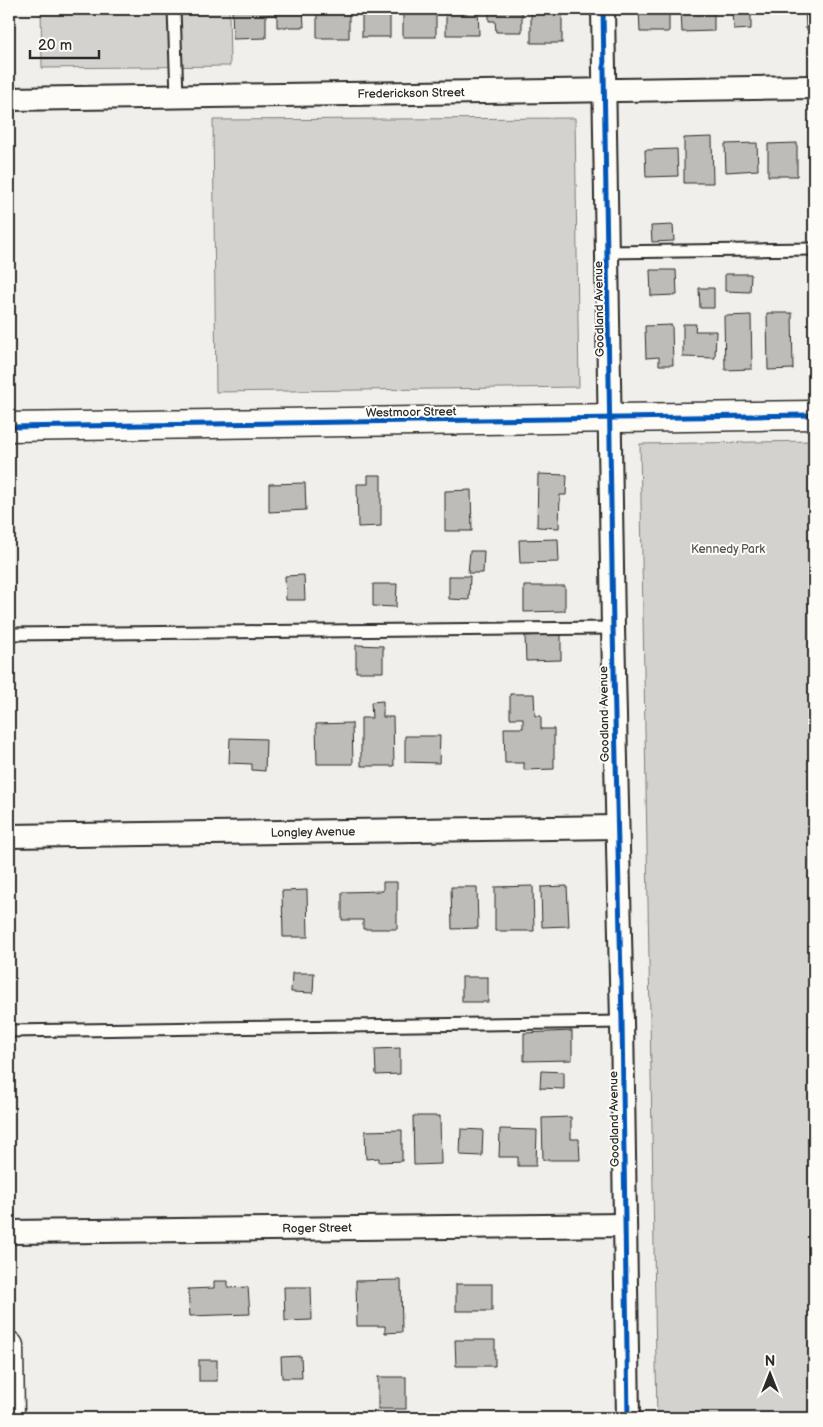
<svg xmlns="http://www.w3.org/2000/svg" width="823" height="1427" font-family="'Balsamiq Sans',sans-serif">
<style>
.green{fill:#d3d2cf;stroke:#7f7e7d}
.building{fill:#bdbcb8;stroke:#2b2b2b}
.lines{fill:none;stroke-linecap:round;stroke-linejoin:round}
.service-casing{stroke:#2b2b2b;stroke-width:15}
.minor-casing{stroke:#2b2b2b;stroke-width:26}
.tertiary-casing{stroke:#2b2b2b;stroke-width:31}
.service{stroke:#fdfcf7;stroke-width:11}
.minor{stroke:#fdfcf7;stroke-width:22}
.tertiary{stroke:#fdfcf7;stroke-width:28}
.rail-casing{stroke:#2b2b2b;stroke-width:5.5}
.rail{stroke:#fdfcf7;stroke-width:4;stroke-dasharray:11;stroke-linecap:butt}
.cycleway-casing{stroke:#fdfcf7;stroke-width:8}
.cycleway{stroke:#0057b8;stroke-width:5}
.labels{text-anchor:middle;stroke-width:4;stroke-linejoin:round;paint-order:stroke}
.street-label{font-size:12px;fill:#2b2b2b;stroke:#fdfcf7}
.park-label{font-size:12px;fill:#555554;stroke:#fdfcf7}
</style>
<rect width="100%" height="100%" fill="#f0efeb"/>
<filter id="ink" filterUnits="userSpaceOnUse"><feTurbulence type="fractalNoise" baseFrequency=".02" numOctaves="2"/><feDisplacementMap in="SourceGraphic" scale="10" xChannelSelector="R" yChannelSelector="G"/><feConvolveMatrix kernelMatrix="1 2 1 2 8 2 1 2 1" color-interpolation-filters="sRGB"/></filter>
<g filter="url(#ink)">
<g class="green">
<path d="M41,9H229L230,66L42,68Z"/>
<path d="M575,118L579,387L216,392L213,120Z"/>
<path d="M814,441V1418H657L640,444Z"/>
</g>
<g class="building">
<path d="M232,9H303L304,27H277V15H266V38L233,39Z"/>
<path d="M349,9V38H317V10Z"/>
<rect x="403" y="9" width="33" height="28"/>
<path d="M446,9H478L479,35H446Z"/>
<path d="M489,9H522V32H496L495,21H489Z"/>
<rect x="531" y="9" width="31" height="34"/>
<path d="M639,9H669V32H640Z"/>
<path d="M681,9H714V31L682,32Z"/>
<path d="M724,9H751V29L734,30L733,10H724Z"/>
<path d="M805,9H814V29H806Z"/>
<rect x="362" y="10" width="28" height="27"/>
<path d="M712,137L713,183H684V138Z"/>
<path d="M757,143L758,170L726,172L725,144Z"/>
<path d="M797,143V176H768V144Z"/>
<path d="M809,143H814V170H810Z"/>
<path d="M677,149L678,176L646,177L645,150Z"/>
<path d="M673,225L674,241L652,242L651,226Z"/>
<path d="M650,270H676L677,295L651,296Z"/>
<path d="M725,274H751L750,292L725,291Z"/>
<path d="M699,288H714V308H700Z"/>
<path d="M767,313H792L793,369L768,370Z"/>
<path d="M751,315L752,369L725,370L724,316Z"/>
<path d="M683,324H696L695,331H716L715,358L683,357Z"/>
<path d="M672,325L673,365H659V357L646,358L645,326Z"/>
<path d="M811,329H814V362L810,361Z"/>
<path d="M538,474L567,475L566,495H560L559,528L537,527Z"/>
<path d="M368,475H381V526L358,527L357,484H368Z"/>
<path d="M305,483L306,510L269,512V484Z"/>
<path d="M471,490L472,531H445V491Z"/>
<path d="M558,539L559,562L520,563L519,540Z"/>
<path d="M470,551H484L483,573H468Z"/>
<path d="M304,575L305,600H286L285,576Z"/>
<path d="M449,576H470L469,600L449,599Z"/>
<path d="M373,584H397L396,607L373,606Z"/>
<path d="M524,586H565V611L524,612Z"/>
<path d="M561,634V660L526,661L525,636Z"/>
<path d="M356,645L383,646V672H356Z"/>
<path d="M510,694H534L535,716H541V729H554V769L524,770V763H505L504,728H523V718H510Z"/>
<path d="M383,701V717H393L394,766H361V718H372L371,702Z"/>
<path d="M352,723L353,764H317L316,724Z"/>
<path d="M405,736H440L439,763L405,762Z"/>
<path d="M230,738L266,739L265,771L252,770V764L229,763Z"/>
<path d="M383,882H397V929H363V920H342V892L383,891Z"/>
<path d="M533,886L534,931H495V887Z"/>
<path d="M567,886L569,926L542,927L541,887Z"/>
<path d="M451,887H477L478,928L452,929Z"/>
<path d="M307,890L308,937H283L282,891Z"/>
<path d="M292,973H314L313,993L291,992Z"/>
<rect x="462" y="977" width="26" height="25"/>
<path d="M572,1031V1060L524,1061V1033Z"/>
<path d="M400,1048V1074L376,1075L375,1049Z"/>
<path d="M541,1071L564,1072V1089L540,1088Z"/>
<path d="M413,1116H440L441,1164L414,1165Z"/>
<path d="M571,1117V1139H579L580,1160H543L542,1118Z"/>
<path d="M461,1129L483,1130L482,1156L460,1155Z"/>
<path d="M500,1129L537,1130L536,1166H518V1157H499Z"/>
<path d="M402,1130V1161L379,1162V1158L366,1159L365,1131Z"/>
<path d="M401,1280L402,1332L385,1333V1326H357L356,1281Z"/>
<path d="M214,1281H228V1288L248,1287L250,1314L190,1316L188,1289L214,1288Z"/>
<rect x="456" y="1284" width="36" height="27"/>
<path d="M284,1287H311L312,1320L285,1321Z"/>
<path d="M455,1340H495V1366H456Z"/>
<path d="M301,1356L302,1378H282L281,1357Z"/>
<rect x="199" y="1360" width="18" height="21"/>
<rect x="378" y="1377" width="28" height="32"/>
</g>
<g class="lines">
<g class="service-casing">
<g id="service">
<path d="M174,9L177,96"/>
<path d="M608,252L814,249"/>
<path d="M9,634L613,628"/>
<path d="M9,1031L622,1022"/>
</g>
</g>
<g class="minor-casing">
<g id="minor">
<path d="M603,9L613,628L622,1022L628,1418"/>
<path d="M9,99L814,87"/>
<path d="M9,836L617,827"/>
<path d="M9,1232L625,1225"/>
</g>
</g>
<g class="tertiary-casing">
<g id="tertiary">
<path d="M9,427L814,415"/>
<path d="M9,1346L10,1418"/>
</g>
</g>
<use href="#service" class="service"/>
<use href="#minor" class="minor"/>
<use href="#tertiary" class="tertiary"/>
<g class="rail-casing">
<path id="rail" d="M9,19L12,9"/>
</g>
<use href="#rail" class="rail"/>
<g class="cycleway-casing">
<g id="cycleway">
<path d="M603,9L613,628L622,1022L628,1418"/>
<path d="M9,427L814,415"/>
<path d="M9,1346L10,1418"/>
</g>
</g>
<use href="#cycleway" class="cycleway"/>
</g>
</g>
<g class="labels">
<g class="street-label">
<text transform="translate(411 93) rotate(-1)" y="4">Frederickson Street</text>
<text transform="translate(599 309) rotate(-91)" y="4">Goodland Avenue</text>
<text transform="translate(411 412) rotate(-1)" y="4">Westmoor Street</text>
<text transform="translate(604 714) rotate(-91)" y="4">Goodland Avenue</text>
<text transform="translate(313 832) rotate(-1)" y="4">Longley Avenue</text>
<text transform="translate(614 1119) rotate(-91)" y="4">Goodland Avenue</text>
<text transform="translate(317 1228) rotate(-1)" y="4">Roger Street</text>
</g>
<g class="park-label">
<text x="728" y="553">Kennedy Park</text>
</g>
</g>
<rect width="823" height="1427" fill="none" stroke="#fdfcf7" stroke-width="30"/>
<rect x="15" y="15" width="793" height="1397" fill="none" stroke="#2b2b2b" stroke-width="2" filter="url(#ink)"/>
<g transform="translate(770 1374)" stroke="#fdfcf7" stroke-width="4" paint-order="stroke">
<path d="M0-4L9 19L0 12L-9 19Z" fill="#2b2b2b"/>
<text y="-8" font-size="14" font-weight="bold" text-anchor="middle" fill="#2b2b2b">N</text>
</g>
<path d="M30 50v8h69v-8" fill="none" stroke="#2b2b2b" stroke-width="2.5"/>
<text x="38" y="50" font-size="15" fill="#2b2b2b" stroke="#fdfcf7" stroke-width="4" paint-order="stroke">20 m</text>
</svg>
